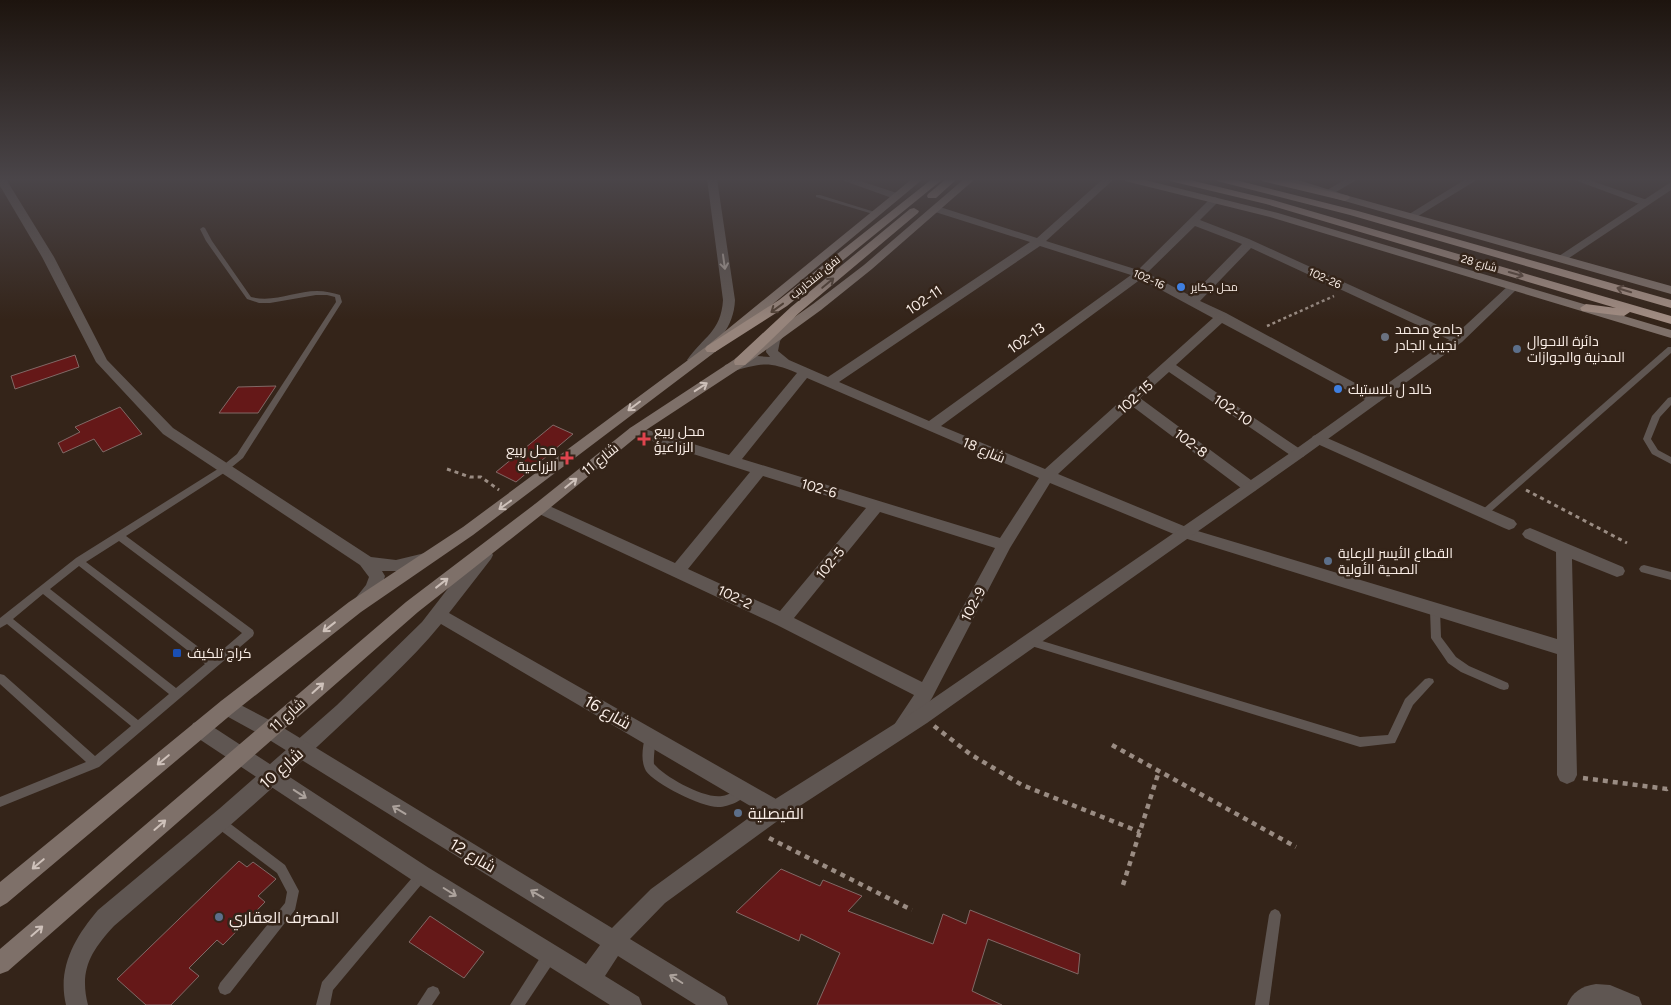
<svg xmlns="http://www.w3.org/2000/svg" width="1671" height="1005" font-family="Figtree,Cairo,sans-serif">
<style>
.building{fill:#651818;stroke:#816966}
.lines{fill:none;stroke-linecap:round;stroke-linejoin:round}
.path-far2{stroke:#9a8c83;stroke-width:2.5;stroke-dasharray:3 3;stroke-linecap:butt}
.path-far1{stroke:#9a8c83;stroke-width:3;stroke-dasharray:4 4;stroke-linecap:butt}
.path{stroke:#9a8c83;stroke-width:4.5;stroke-dasharray:5 5;stroke-linecap:butt}
.service{fill:#5f5652;fill-rule:evenodd}
.minor{fill:#5f5652;fill-rule:evenodd}
.tertiary{fill:#5f5652;fill-rule:evenodd}
.secondary{fill:#7e7069;fill-rule:evenodd}
.primary{fill:#96847b;fill-rule:evenodd}
.trunk{fill:#a18c82;fill-rule:evenodd}
.oneway{stroke:#aca29c}
.oneway2{stroke:#5a483e}
.oneway3{stroke:#514136}
.oneway4{stroke:#cec1ba}
.shop-dot{fill:#3f7fe0;stroke:#342419;stroke-width:2}
.worship-dot{fill:#6b7280;stroke:#342419;stroke-width:2}
.service-dot{fill:#5c6f8a;stroke:#342419;stroke-width:2}
.health-dot{fill:#e0444e;stroke:#342419;stroke-width:2}
.transit-dot{fill:#1a4fb4;stroke:#342419;stroke-width:2}
.labels{text-anchor:middle;stroke-width:5;stroke-linejoin:round;paint-order:stroke}
.far-street-label{font-size:11px;fill:#f9ede6;stroke:#342419}
.far-poi-label{font-size:11px;fill:#f9ede6;stroke:#342419;text-anchor:start}
.street-label{font-size:14px;fill:#f9ede6;stroke:#342419}
.poi-label{font-size:14px;fill:#f9ede6;stroke:#342419;text-anchor:start}
.near-street-label{font-size:16px;fill:#f9ede6;stroke:#342419}
.near-poi-label{font-size:16px;fill:#f9ede6;stroke:#342419;text-anchor:start}
</style>
<rect width="100%" height="100%" fill="#342419"/>
<g class="building">
<path d="M75,355L79,367L15,389L11,376Z"/>
<path d="M276,386L258,413H219L238,387Z"/>
<path d="M120,407L142,434L103,452L94,439L63,453L58,443L80,432L75,427Z"/>
<path d="M553,425L573,434L516,482L496,472Z"/>
<path d="M239,861L247,867L253,862L276,879L258,896L265,902L223,945L217,940L189,968L199,976L171,1005H146L117,979Z"/>
<path d="M781,869L820,886L823,880L862,896L848,911L933,944L943,914L966,924L970,910L1080,954L1078,974L988,939L972,991L1002,1005H817L840,953L801,934L799,941L736,912Z"/>
<path d="M430,916L484,952L464,978L409,942Z"/>
</g>
<g class="lines">
<path class="path-far2" d="M1267,326L1334,296"/>
<g class="path-far1">
<path d="M447,469L470,477H481L499,490"/>
<path d="M1526,490L1627,543"/>
</g>
<g class="path">
<path d="M934,726L970,754L1022,785L1140,832"/>
<path d="M1112,745L1296,847"/>
<path d="M1583,778L1667,789L1671,786"/>
<path d="M769,838L912,910"/>
<path d="M1123,885L1159,771"/>
</g>
<g class="service">
<path d="M816,195H820L878,213L873,214L816,197Z"/>
<path d="M203,227L205,228L212,241L251,297C274,303 295,291 317,291C325,291 333,293 340,295L342,302L243,458L227,471L126,536L253,630L254,633L253,636L99,767L0,807V797L86,762L0,684V674L4,675L95,756L131,726L7,624L0,628V618L76,558L221,467L237,454L336,302L335,297L327,295H316L270,303H259L247,299L206,241L200,229ZM119,541L242,633L213,658L86,562ZM79,566L205,664L176,688L50,589ZM43,594L169,694L138,720L13,619Z"/>
<path d="M1668,347H1671V353L1487,515H1481L1480,513L1481,511Z"/>
<path d="M1671,397V405L1660,417L1651,439L1658,450L1671,457V464L1652,454L1643,439L1652,416L1668,398Z"/>
<path d="M1644,565L1671,572V580L1641,572L1639,569L1641,566Z"/>
<path d="M1435,606L1438,607L1440,610L1441,637L1456,657L1469,666L1508,683L1509,686L1508,689L1504,690L1500,689L1461,672L1448,663L1431,638L1430,610L1432,607Z"/>
<path d="M1029,637L1360,737L1388,735L1405,699L1425,679L1429,678L1433,679L1434,682L1413,705L1395,743L1360,747L1025,644L1024,641L1025,638Z"/>
<path d="M650,731L654,733C657,742 653,754 654,764C665,777 704,799 722,796C730,795 736,789 743,786L747,787L749,791C745,800 728,807 719,807C703,808 655,784 646,771C640,760 643,747 645,736L646,733Z"/>
<path d="M220,817L224,819L285,865L299,891L295,910L230,993L225,995L220,993L218,988L220,983L285,903L287,892L277,873L216,827L214,823L216,819Z"/>
<path d="M422,869L426,871L428,875L426,879L333,990L330,1005H316L322,982L418,871Z"/>
<path d="M1275,909L1279,911L1281,915L1269,1005H1255L1269,915L1271,911Z"/>
<path d="M550,949L555,950L556,955L555,960L525,1005H510L545,950Z"/>
<path d="M433,986L438,988L440,993L432,1005H417L428,988Z"/>
</g>
<g class="minor">
<path d="M0,179H6L54,257L107,360L173,428L371,557L396,560L425,553L431,555L433,559L431,563L403,571H382L385,576C381,589 373,610 356,605L354,600L366,585L369,577L360,565L163,434L96,362L42,257L0,186Z"/>
<path d="M707,179H717L735,300C734,328 716,344 698,363L693,364L687,360C703,337 721,332 723,300Z"/>
<path d="M839,179H854L900,194L901,196L896,199L892,198Z"/>
<path d="M1103,179H1114L1046,241L1138,270L1211,198L1215,197L1220,200L1200,220L1249,239L1462,336L1464,339L1458,343L1454,342L1251,248L1200,301L1226,313L1379,396L1381,399L1379,402H1369L1222,323L1176,365L1303,451L1305,454L1303,457H1293L1169,372L1140,398L1255,483L1257,487L1255,491L1250,492L1245,491L1132,406L1058,474L1191,529L1557,639L1556,552L1525,538L1522,534L1525,530L1530,528L1535,530L1623,567L1625,571L1623,575L1617,577L1572,559L1577,775L1574,781L1567,784L1560,781L1557,775V654L1181,537L1050,483L1010,548L932,698L908,734L901,736L894,734L892,728L914,695L777,625L535,512L532,508L535,504L540,503L545,504L675,563L750,472L630,434L628,431L630,428L635,426L729,455L797,373C766,360 761,364 730,372L724,368L725,365L757,356L770,357L766,352C767,343 770,332 780,329L786,333L780,341L778,351L789,360L828,377L1030,242L932,211L931,209L932,207H940L1037,238ZM1195,226L1242,244L1191,296L1147,273ZM1040,246L1131,275L929,421L839,382ZM1141,279L1213,318L1045,469L941,426ZM807,378L1039,478L1000,538L742,459ZM763,476L866,508L780,611L688,569ZM880,512L995,548L922,682L794,618Z"/>
<path d="M1346,179H1358L1331,195L1327,196L1322,193Z"/>
<path d="M1466,179H1478L1415,218L1411,219L1406,216Z"/>
<path d="M1572,179H1586L1650,201L1651,203L1646,206L1642,205Z"/>
<path d="M1318,434L1514,520L1517,524L1514,528L1509,530L1504,528L1313,442L1311,439L1313,436Z"/>
<path d="M485,549L491,551L493,555L491,559L449,613L783,803L786,810L783,817L776,819L769,817L441,624C409,663 370,697 333,732C262,799 188,862 114,926C91,951 79,970 88,1005H66C57,968 75,937 98,910L219,809L337,705L422,622L470,560L479,551Z"/>
<path d="M1596,984L1610,985L1639,997L1642,1005H1567C1572,992 1582,986 1596,984Z"/>
</g>
<g class="tertiary">
<path d="M1671,182V190L1566,260L1562,261L1556,258Z"/>
<path d="M1513,284L1517,285L1519,287L1517,289L1462,342L1303,457L927,723L783,817L665,903L630,939L725,997L728,1005H696L618,956L605,976L639,997L642,1005H610L415,882L193,735L191,729L193,723L200,721L207,723L429,868L586,964L600,945L263,736L221,713L218,707L221,701L227,699L233,701L277,724L612,928L651,889L769,803L915,711L1293,451L1454,336L1509,285Z"/>
</g>
<g class="secondary">
<path d="M912,179H923L715,352L473,535L361,612L233,713L7,903L0,907V882L221,701L349,602L463,527L707,346Z"/>
<path d="M964,179H975L872,269L821,310L745,365L640,434L545,512L418,612L8,971L0,974V949L406,602L535,504L630,428L735,359L813,304L864,265Z"/>
<path d="M1124,179H1141L1278,213L1671,330V338L1270,217L1125,181Z"/>
<path d="M1280,179H1295L1349,196L1671,286V294L1341,200L1281,181Z"/>
</g>
<g class="primary">
<path d="M932,179H943L787,306L715,352H707L705,349L707,346L779,300Z"/>
<path d="M946,179H957L936,198H928L927,196L928,194Z"/>
<path d="M914,208L919,211L918,213L799,313L745,365H735L734,362L735,359L791,307L910,209Z"/>
</g>
<g class="trunk">
<path d="M1169,179H1186L1273,200L1671,316V324L1630,312L1624,316L1582,311L1580,308L1586,304L1616,308L1266,204L1170,181Z"/>
<path d="M1216,179H1232L1358,211L1671,300V308L1350,215L1217,181Z"/>
<path d="M1261,179H1278L1349,196L1350,198L1345,201L1262,181Z"/>
</g>
</g>
<defs><path id="oneway-shaft" d="M-6 0H5M1.5-3L5.5 0L1.5 3" fill="none" stroke-width="1.6" stroke-linecap="round" stroke-linejoin="round" transform="scale(1.25)"/></defs>
<g class="oneway">
<use href="#oneway-shaft" transform="translate(724 262) rotate(82)"/>
<use href="#oneway-shaft" transform="translate(300 794) rotate(33)"/>
<use href="#oneway-shaft" transform="translate(399 810) rotate(-149)"/>
<use href="#oneway-shaft" transform="translate(450 892) rotate(32)"/>
<use href="#oneway-shaft" transform="translate(537 894) rotate(-149)"/>
<use href="#oneway-shaft" transform="translate(676 979) rotate(-148)"/>
</g>
<g class="oneway2">
<use href="#oneway-shaft" transform="translate(1516 274) rotate(16)"/>
<use href="#oneway-shaft" transform="translate(1624 290) rotate(-163)"/>
</g>
<g class="oneway3">
<use href="#oneway-shaft" transform="translate(828 283) rotate(-40)"/>
<use href="#oneway-shaft" transform="translate(777 308) rotate(144)"/>
</g>
<g class="oneway4">
<use href="#oneway-shaft" transform="translate(701 387) rotate(-33)"/>
<use href="#oneway-shaft" transform="translate(634 406) rotate(143)"/>
<use href="#oneway-shaft" transform="translate(571 483) rotate(-39)"/>
<use href="#oneway-shaft" transform="translate(505 505) rotate(144)"/>
<use href="#oneway-shaft" transform="translate(442 583) rotate(-38)"/>
<use href="#oneway-shaft" transform="translate(329 627) rotate(142)"/>
<use href="#oneway-shaft" transform="translate(318 688) rotate(-42)"/>
<use href="#oneway-shaft" transform="translate(163 760) rotate(140)"/>
<use href="#oneway-shaft" transform="translate(160 825) rotate(-41)"/>
<use href="#oneway-shaft" transform="translate(38 864) rotate(140)"/>
<use href="#oneway-shaft" transform="translate(37 931) rotate(-41)"/>
</g>
<linearGradient id="sky" x2="0" y2="1"><stop stop-color="#1d140e"/><stop offset="0.56" stop-color="#4a4549"/><stop offset="1" stop-color="#4a4549" stop-opacity="0"/></linearGradient>
<rect width="1671" height="320" fill="url(#sky)"/>
<g class="shop-dot">
<circle cx="1181" cy="287" r="5"/>
<circle cx="1338" cy="389" r="5"/>
</g>
<circle class="worship-dot" cx="1385" cy="337" r="5"/>
<g class="service-dot">
<circle cx="1517" cy="349" r="5"/>
<circle cx="1328" cy="561" r="5"/>
<circle cx="738" cy="813" r="5"/>
<circle cx="219" cy="917" r="5"/>
</g>
<g class="health-dot">
<path d="M641.5 431.5h5v5h5v5h-5v5h-5v-5h-5v-5h5z"/>
<path d="M564.5 450.5h5v5h5v5h-5v5h-5v-5h-5v-5h5z"/>
</g>
<rect class="transit-dot" x="172" y="648" width="10" height="10" rx="2.5"/>
<g class="labels">
<g class="far-street-label">
<text transform="translate(1479 263) rotate(16)" y="4">شارع 28</text>
<text transform="translate(815 277) rotate(-39)" y="4">نفق سنحاريب</text>
<text transform="translate(1325 278) rotate(24)" y="4">102-26</text>
<text transform="translate(1149 279) rotate(24)" y="4">102-16</text>
</g>
<g class="far-poi-label">
<text x="1191" y="291">محل جكاير</text>
</g>
<g class="street-label">
<text transform="translate(924 300) rotate(-34)" y="5">102-11</text>
<text transform="translate(1026 338) rotate(-36)" y="5">102-13</text>
<text transform="translate(1135 397) rotate(-42)" y="5">102-15</text>
<text transform="translate(1233 410) rotate(34)" y="5">102-10</text>
<text transform="translate(1191 443) rotate(37)" y="5">102-8</text>
<text transform="translate(984 450) rotate(23)" y="5">شارع 18</text>
<text transform="translate(600 459) rotate(-39)" y="5">شارع 11</text>
<text transform="translate(819 488) rotate(16)" y="5">102-6</text>
<text transform="translate(830 563) rotate(-51)" y="5">102-5</text>
<text transform="translate(735 597) rotate(25)" y="5">102-2</text>
<text transform="translate(973 604) rotate(-62)" y="5">102-9</text>
<text transform="translate(287 715) rotate(-42)" y="5">شارع 11</text>
</g>
<g class="poi-label">
<text x="1395" y="334">جامع محمد<tspan x="1395" dy="16">نجيب الجادر</tspan></text>
<text x="1527" y="346">دائرة الاحوال<tspan x="1527" dy="16">المدنية والجوازات</tspan></text>
<text x="1348" y="394">خالد ل بلاستيك</text>
<text x="654" y="436">محل ربيع<tspan x="654" dy="16">الزراعيؤ</tspan></text>
<text x="557" y="455" text-anchor="end">محل ربيع<tspan x="557" dy="16">الزراعية</tspan></text>
<text x="1338" y="558">القطاع الأيسر للرعاية<tspan x="1338" dy="16">الصحية الأولية</tspan></text>
<text x="187" y="658">كراج تلكيف</text>
</g>
<g class="near-street-label">
<text transform="translate(608 712) rotate(30)" y="6">شارع 16</text>
<text transform="translate(281 768) rotate(-42)" y="6">شارع 10</text>
<text transform="translate(473 855) rotate(31)" y="6">شارع 12</text>
</g>
<g class="near-poi-label">
<text x="748" y="819">الفيصلية</text>
<text x="229" y="923">المصرف العقاري</text>
</g>
</g>
</svg>
